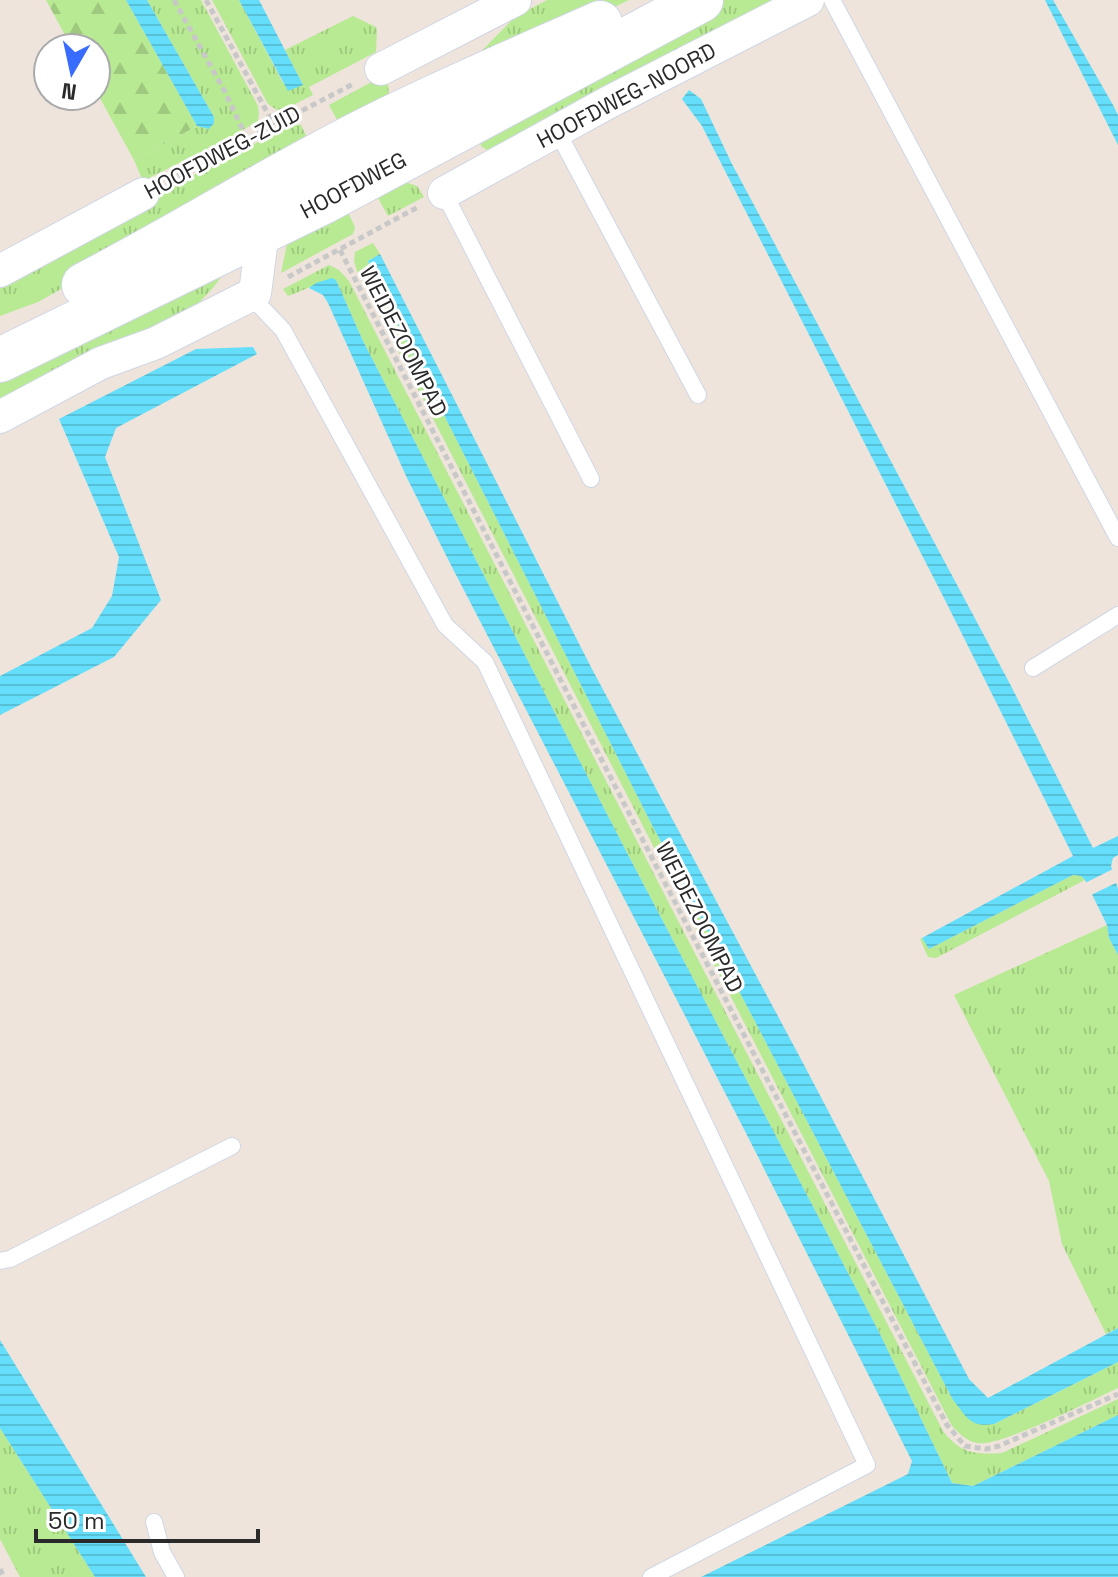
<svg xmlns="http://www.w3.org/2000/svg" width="1118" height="1577" font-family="'Space Grotesk',sans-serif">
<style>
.grass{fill:url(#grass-tufts)}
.forest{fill:url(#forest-firs)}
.water{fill:url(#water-rules)}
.pier{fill:#eee4db}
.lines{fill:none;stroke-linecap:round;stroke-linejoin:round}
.lane-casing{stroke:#d0d6e5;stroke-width:18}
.street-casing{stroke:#d0d6e5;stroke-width:34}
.secondary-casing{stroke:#d0d6e5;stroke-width:46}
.path{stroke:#c8c8c8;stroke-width:5;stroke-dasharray:6 4;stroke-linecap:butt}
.lane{stroke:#fff;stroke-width:16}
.street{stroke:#fff;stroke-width:32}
.secondary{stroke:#fff;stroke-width:44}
.labels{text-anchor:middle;stroke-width:6;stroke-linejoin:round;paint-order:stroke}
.street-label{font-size:22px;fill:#2a2a2a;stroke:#fff}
</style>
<defs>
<pattern id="grass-tufts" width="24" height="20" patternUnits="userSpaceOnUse" patternTransform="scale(2)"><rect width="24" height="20" fill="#b7ea92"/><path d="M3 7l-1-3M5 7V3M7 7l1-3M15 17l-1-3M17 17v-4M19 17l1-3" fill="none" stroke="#9ec97e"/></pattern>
<pattern id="forest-firs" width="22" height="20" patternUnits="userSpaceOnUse" patternTransform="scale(2)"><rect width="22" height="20" fill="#b7ea92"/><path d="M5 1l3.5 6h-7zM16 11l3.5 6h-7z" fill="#9ec97e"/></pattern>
<pattern id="water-rules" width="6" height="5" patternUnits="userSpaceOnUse" patternTransform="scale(2)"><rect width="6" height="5" fill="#64defa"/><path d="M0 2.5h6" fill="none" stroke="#57bfd6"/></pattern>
</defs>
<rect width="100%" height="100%" fill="#eee4db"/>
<g class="grass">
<path d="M147,0H201L258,106L259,113L258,121L231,137L143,181L134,160L197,126L209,129L214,117Z"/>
<path d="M212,0H239L283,83L303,85L285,50L353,16L376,27L377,31L376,52L309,87L313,95L285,109L277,110L268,104Z"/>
<path d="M547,0H629L566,30L459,74L515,17Z"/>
<path d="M721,0H787L693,43L487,150L481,146L480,141Z"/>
<path d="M379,78L388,83L389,97L343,131L329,105Z"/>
<path d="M293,124L301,125L312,148L38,302L0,316V285L152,207L149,198Z"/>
<path d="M405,182L417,186L424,197L388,216L372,187Z"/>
<path d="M344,204L355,227L353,234L281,273L287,244Z"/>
<path d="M373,243L380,254L368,261L376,281L649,819L953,1400L994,1424L1118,1362V1388C1095,1399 997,1448 977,1443C966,1441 959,1433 952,1426L357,271L354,261L355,252Z"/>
<path d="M329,265L339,270L349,281L674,913L943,1431C960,1453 975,1455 1002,1453L1118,1399V1415L973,1486L952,1483L878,1330L625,849L363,341L336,280C318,282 305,290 288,296L283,289Z"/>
<path d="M229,267L212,289L195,307L0,404V379Z"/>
<path d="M1073,875L1081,876L1085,880L936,958L928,957L920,939L922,938L929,949Z"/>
<path d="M1107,925L1109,938L1118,955V1328L1106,1334L1062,1244L1049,1181L954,995Z"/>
<path d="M0,1428L95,1577H20L0,1539Z"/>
</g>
<path class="forest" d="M46,0H126L197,126L134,160L96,91V48H72Z"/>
<g class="water">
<path d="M126,0H147L214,117V123L209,129L197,126Z"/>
<path d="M239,0H259L303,85L288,91Z"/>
<path d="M1045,0H1053L1113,105L1118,115V145Z"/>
<path d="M689,90L701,99L732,164L1010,684L1093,848L1118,836V855L1113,858L1111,866L1118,889V955L1109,938L1107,925L1085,880L1081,876L1073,875L929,949L922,938L1073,856L946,602L702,126L682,99Z"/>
<path d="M380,254L592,669L803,1063L969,1379L988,1398L1118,1328V1362L994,1424C970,1428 967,1417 953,1400L649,819L376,281L368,261Z"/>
<path d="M332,278L336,280L363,341L625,849L878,1330L952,1483L973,1486L1118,1415V1577H701L908,1474L912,1461L747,1135L454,571L407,478L328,303L323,295L309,288L316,283Z"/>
<path d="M253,347L257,354L116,428L105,457L161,600L114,657L0,715V676L92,628L112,596L119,557L59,419L196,349Z"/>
<path d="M0,1340L146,1577H95L0,1428Z"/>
</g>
<path class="pier" d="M1113,869L1118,882L1089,896L1083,884Z"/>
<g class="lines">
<g class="lane-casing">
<g id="lane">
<path d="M832,0L1118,538"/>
<path d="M557,131L698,395"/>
<path d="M444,193L591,479"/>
<path d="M255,293L259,305L283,330L445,625L485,662L867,1465L651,1577"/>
<path d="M1033,668L1118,615"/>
<path d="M0,1261L10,1259L232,1146"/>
<path d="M154,1522L162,1552L176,1577"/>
</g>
</g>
<g class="street-casing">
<g id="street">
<path d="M381,69L515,0"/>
<path d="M444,193L609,102L808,0"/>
<path d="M0,271L143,194"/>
<path d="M0,417L101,363L156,343L255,293L263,231"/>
</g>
</g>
<g class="secondary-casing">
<g id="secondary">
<path d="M84,285C165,243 243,195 324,152C413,104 508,64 600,23"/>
<path d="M0,360L323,202L701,0"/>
</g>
</g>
<g class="path">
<path d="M174,0L225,92L247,139"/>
<path d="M206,0L274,125"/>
<path d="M169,180L355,83"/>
<path d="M340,250L651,856L947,1425L965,1446L986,1449L999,1446L1118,1394"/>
<path d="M288,277L420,206"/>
<path d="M0,1569L4,1577"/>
</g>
<use href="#lane" class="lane"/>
<use href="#street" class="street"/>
<use href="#secondary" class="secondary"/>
</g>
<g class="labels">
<g class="street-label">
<text transform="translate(626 95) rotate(-28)" y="8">HOOFDWEG-NOORD</text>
<text transform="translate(222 152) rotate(-28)" y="8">HOOFDWEG-ZUID</text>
<text transform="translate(353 185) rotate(-28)" y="8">HOOFDWEG</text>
<text transform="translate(404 341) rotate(63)" y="8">WEIDEZOOMPAD</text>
<text transform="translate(700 917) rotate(63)" y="8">WEIDEZOOMPAD</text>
</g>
</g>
<g transform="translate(72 72) rotate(189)"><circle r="38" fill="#ffffff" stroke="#aaaaaa" stroke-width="2"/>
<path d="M0-6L14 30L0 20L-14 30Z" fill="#376cff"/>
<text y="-12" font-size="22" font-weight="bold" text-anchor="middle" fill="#2a2a2a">N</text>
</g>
<path d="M36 1529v12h222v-12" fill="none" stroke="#2a2a2a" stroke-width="4"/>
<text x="48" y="1529" font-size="24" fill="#2a2a2a" stroke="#ffffff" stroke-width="6" paint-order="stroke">50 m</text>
</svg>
